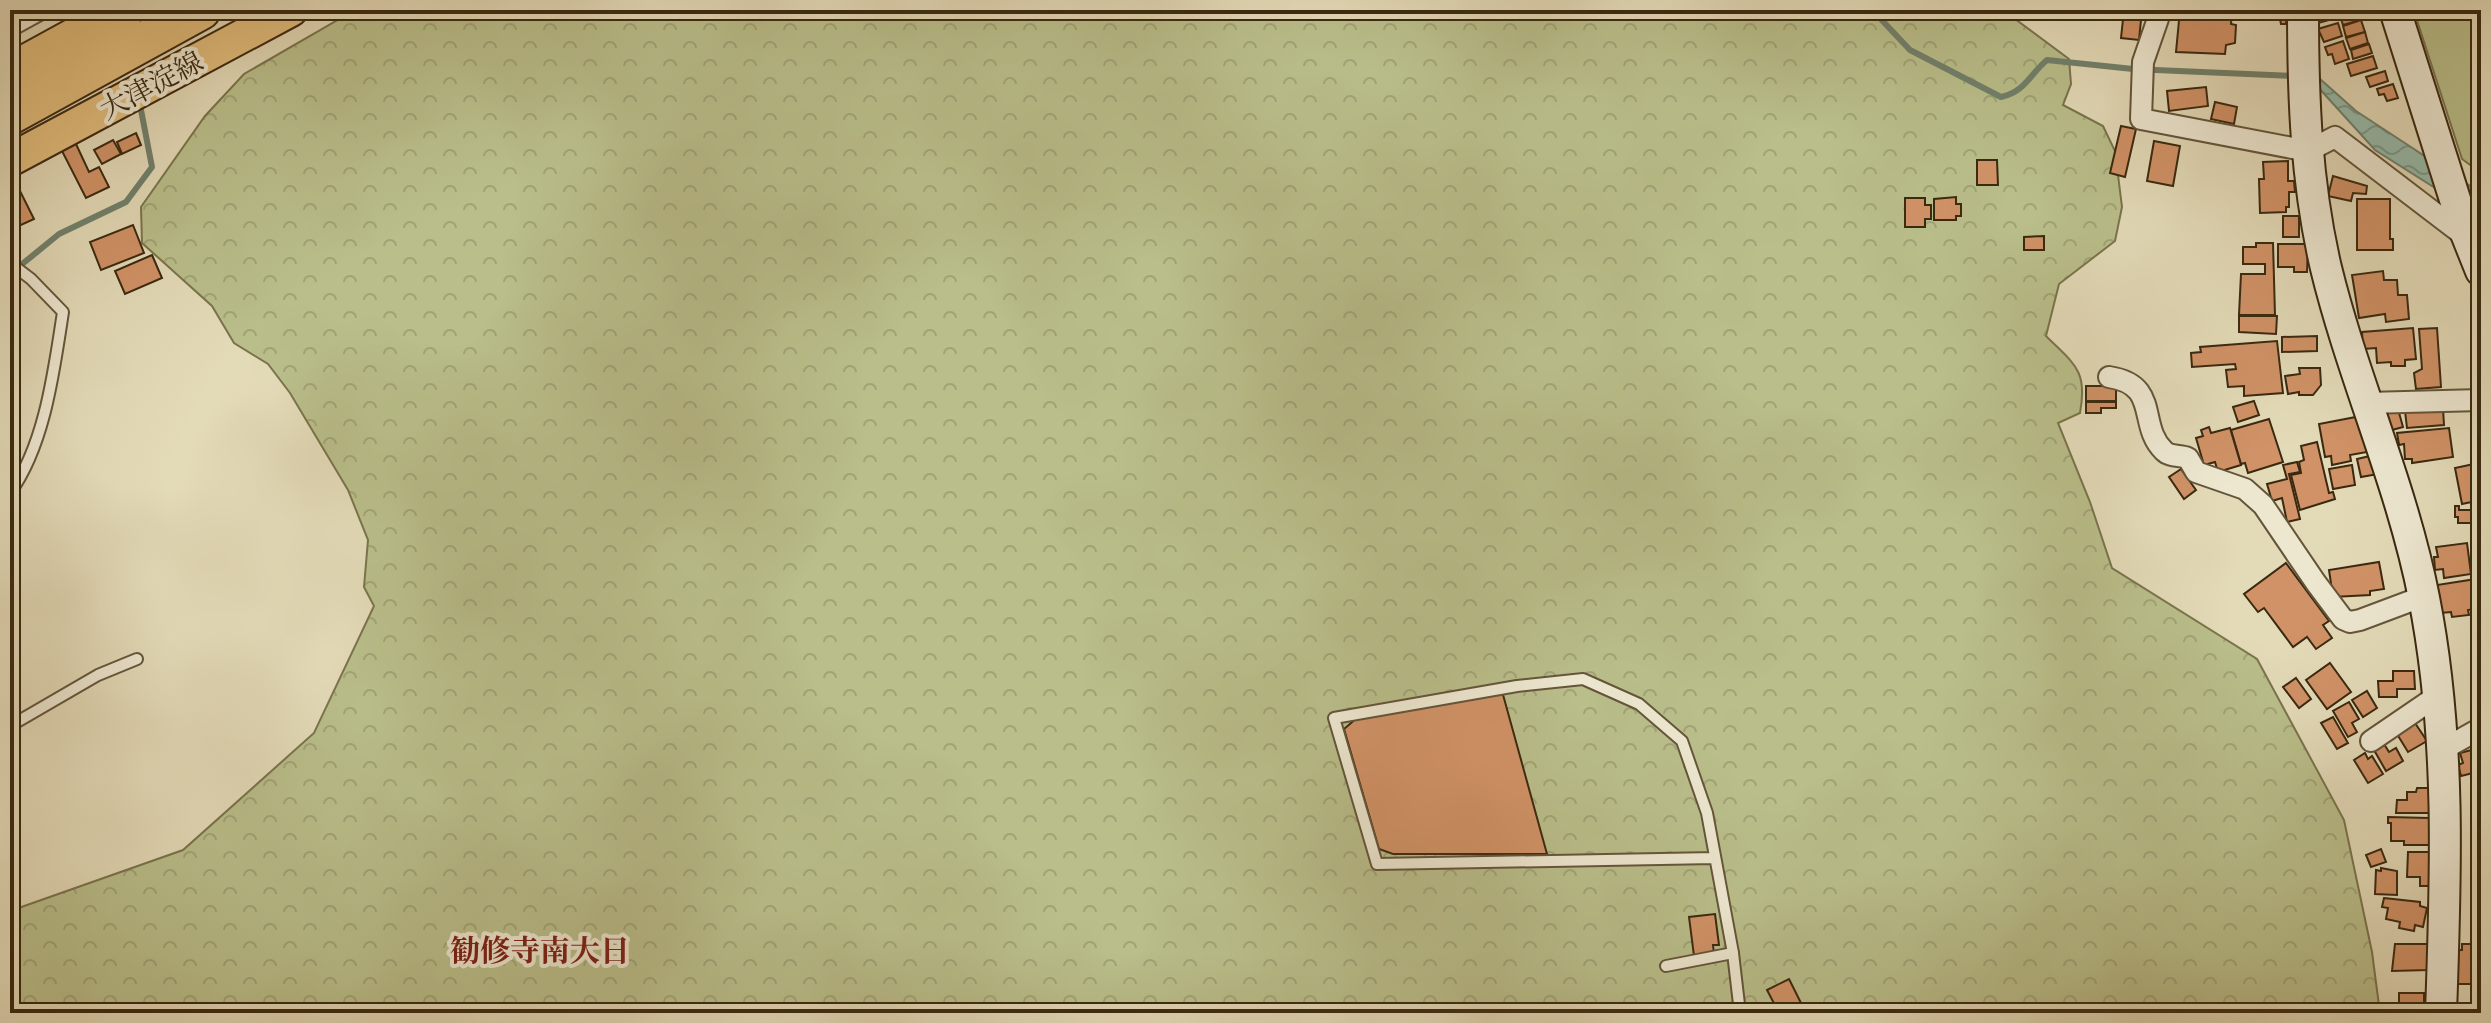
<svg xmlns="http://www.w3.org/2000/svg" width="2491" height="1023" font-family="Vollkorn,'Noto Serif JP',serif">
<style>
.forest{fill:url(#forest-crowns);stroke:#7a744d;stroke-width:2}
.park{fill:#b9be8a;stroke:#7a744d;stroke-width:2}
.water{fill:url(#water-waves);stroke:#71816c;stroke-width:2}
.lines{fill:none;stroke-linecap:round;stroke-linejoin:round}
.stream{stroke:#71816c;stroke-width:6}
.building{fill:#d09266;stroke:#3a2910;stroke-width:2}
.lane-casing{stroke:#64553a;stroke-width:14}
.street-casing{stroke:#64553a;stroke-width:24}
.secondary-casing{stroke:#3a2910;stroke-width:34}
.primary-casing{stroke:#3a2910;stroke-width:36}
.highway-casing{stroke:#3a2910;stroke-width:42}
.lane{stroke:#ede7d0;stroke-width:10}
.street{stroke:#ede7d0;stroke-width:20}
.secondary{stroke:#ede7d0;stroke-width:30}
.primary{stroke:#e2bd7c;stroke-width:32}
.highway{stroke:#e2bd7c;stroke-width:38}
.labels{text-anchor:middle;stroke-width:8;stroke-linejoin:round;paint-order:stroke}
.street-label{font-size:28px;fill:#3a2910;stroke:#ede7d0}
.neighbourhood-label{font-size:30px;font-weight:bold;fill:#7a1f14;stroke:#ede7d0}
</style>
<defs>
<pattern id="forest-crowns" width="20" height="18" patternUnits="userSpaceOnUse" patternTransform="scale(2)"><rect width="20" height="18" fill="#b9be8a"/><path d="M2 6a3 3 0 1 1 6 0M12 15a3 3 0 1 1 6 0" fill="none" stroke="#a0a376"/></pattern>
<pattern id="water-waves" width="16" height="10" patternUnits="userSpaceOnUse" patternTransform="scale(2)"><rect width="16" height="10" fill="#96bbaa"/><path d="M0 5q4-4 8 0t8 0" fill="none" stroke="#7b9889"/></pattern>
</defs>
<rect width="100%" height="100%" fill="#e3dab7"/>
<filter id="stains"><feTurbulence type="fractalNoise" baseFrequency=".0025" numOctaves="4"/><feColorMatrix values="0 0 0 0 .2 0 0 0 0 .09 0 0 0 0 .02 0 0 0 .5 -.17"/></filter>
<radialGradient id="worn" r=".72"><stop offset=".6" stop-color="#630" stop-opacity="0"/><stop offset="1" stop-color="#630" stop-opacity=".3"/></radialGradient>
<path class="forest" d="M355,10H1954L1960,13L2003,10L2069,59L2071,84L2063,105L2103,126L2115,151L2122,207L2115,241L2059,284L2046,336C2074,364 2088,370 2080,413L2058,423L2090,502L2112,568L2257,659L2344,820L2372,952L2380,1013H10V911L183,850L314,733L374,606L364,587L368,540L348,490L290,393L268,364L234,343L212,306L142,243L141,207L205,116L244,74Z"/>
<path class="park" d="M2481,10V173L2462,159L2414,11Z"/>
<path class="water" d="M2288,74L2320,79L2356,111L2481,193V217L2375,150L2317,86L2292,80Z"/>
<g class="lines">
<g class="stream">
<path d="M1868,10L1877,15L1910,50L2001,97C2025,92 2030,74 2047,60L2133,69L2293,76"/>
<path d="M10,274L59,234L126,202L152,167L141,110"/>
</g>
</g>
<g class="building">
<path d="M2124,10H2142L2139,40L2121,38Z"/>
<path d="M2180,10H2287L2286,24H2281L2280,19L2267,20L2268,13L2232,12L2231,24L2236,25L2235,43L2226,45L2225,54L2176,52Z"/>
<path d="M2318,10H2334L2336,18L2318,23L2316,17L2320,16Z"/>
<path d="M2350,10H2358L2361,20L2343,25L2339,13Z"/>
<path d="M2361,20L2365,32L2346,37L2343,26Z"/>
<path d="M2338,23L2342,36L2324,42L2318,29Z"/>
<path d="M2365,32L2368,43L2350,49L2346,38Z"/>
<path d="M2343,41L2349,59L2335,64L2332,54L2328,55L2325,47Z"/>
<path d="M2369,44L2372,53L2353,59L2351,50Z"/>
<path d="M2373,56L2377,68L2351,76L2347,64Z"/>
<path d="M2385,71L2388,81L2370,87L2366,77Z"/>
<path d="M2393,84L2398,98L2387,101L2384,94L2379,95L2377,89Z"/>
<path d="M2206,87L2208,106L2169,111L2167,91Z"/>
<path d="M2215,102L2237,107L2234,124L2211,119Z"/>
<path d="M2121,126L2136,129L2125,177L2110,173Z"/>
<path d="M136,133L141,145L122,154L117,142Z"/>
<path d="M113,140L121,154L102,164L94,150Z"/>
<path d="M2154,141L2180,146L2173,186L2147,181Z"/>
<path d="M76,144L89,172L99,167L109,187L86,198L62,151Z"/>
<path d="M1977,160H1997L1998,185H1977Z"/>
<path d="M2288,161V181H2294L2295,192H2289V207H2286V212L2260,213L2259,179H2264L2263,162Z"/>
<path d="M2333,176L2367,186L2366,194L2353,193L2351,201L2328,196Z"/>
<path d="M16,183L34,219L10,230V186Z"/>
<path d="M1956,197V204H1961V216H1956V220H1934V199Z"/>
<path d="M1905,198H1925V205H1931V219H1925V227H1905Z"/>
<path d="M2357,199H2390V239H2393V250H2357Z"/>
<rect x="2283" y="216" width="16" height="21"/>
<path d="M133,225L144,253L101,270L90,242Z"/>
<path d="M2044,236V250H2024V237Z"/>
<path d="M2256,243H2273L2275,315H2239L2241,274H2265V264H2243V247H2256Z"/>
<path d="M2278,244H2308L2307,272H2294V267H2278Z"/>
<path d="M152,255L162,278L125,294L115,271Z"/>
<path d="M2383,271L2384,280H2397L2398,295H2407L2409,319L2386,322L2385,314L2359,318L2352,275Z"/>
<path d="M2239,316H2277L2276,334L2239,332Z"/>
<path d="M2413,328L2416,359L2405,360V366H2391V362L2377,363L2376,348L2363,349L2362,332Z"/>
<path d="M2437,328L2441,387L2416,389L2414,373L2422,369L2419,329Z"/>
<path d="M2317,336V351L2282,352V337Z"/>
<path d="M2277,341L2283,393L2244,396V386L2228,387L2226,370L2236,369L2235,364L2192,367L2191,353L2201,352L2200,347Z"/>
<path d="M2299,368H2320L2321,385L2313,395H2299V392L2288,394L2285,376L2300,374Z"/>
<rect x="2086" y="386" width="30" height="15"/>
<path d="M2254,401L2259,415L2238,422L2233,407Z"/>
<path d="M2086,402H2116V408H2101V413H2086Z"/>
<path d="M2398,409L2403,427L2392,430L2386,410Z"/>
<path d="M2443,409L2444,425L2407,428L2405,411Z"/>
<path d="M2361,416L2367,452L2350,455L2351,461L2332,465L2331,456L2325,457L2319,424Z"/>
<path d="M2269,419L2283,462L2248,473L2245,463L2241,464L2231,430Z"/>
<path d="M2209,427L2211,433L2230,428L2241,465L2218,472L2215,462L2204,465L2196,438L2203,436L2201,430Z"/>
<path d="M2449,428L2453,457L2412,463V459H2405L2404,444L2399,445L2397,433Z"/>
<path d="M2317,442L2329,493L2333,492L2335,499L2300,510L2291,475L2301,473L2299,462L2304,460L2301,446Z"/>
<path d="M2374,455L2378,474L2361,477L2357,459Z"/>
<path d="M2297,462L2300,472L2289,474L2300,519L2287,522L2282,498L2272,501L2267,484L2287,479L2283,465Z"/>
<path d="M2474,464L2481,500L2462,504L2455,468Z"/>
<path d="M2352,465L2355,485L2333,489L2329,469Z"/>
<path d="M2181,469L2196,490L2184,499L2169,477Z"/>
<path d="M2455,506H2459V510H2480V523H2458V517H2455Z"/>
<path d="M2467,543L2471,574L2444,578L2443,569L2435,570L2434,557H2438L2436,547Z"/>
<path d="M2379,562L2384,589L2370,591V595L2333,597L2329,570Z"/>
<path d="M2286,563L2329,621L2323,625L2332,638L2316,649L2307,637L2293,647L2264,608L2258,612L2244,594Z"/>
<path d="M2476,579L2480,608L2468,610L2469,615L2452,617L2451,612L2441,613L2437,585Z"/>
<path d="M2330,663L2351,692L2327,709L2306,680Z"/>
<path d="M2393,671H2414L2415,689H2397V697H2379L2378,681H2393Z"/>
<path d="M2296,678L2311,699L2299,708L2283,687Z"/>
<path d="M1502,691L1547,854H1393L1379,849L1344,729L1358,717Z"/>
<path d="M2367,691L2377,708L2363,717L2352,700Z"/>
<path d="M2349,702L2359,719L2352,723L2357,732L2348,737L2333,711Z"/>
<path d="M2333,717L2348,743L2337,749L2321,723Z"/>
<path d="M2415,723L2427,741L2408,752L2397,734Z"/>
<path d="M2384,744L2389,752L2396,748L2403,761L2386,771L2374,750Z"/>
<path d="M2479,748L2481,771L2461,776L2458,765L2463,763L2460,753Z"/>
<path d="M2365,753L2368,759L2372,756L2383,774L2368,783L2354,760Z"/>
<path d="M2417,788H2433L2432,813H2396L2397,800H2407V792H2416Z"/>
<path d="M2471,799H2481V846H2472Z"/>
<path d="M2388,817L2429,818V845H2404V841H2391V823H2388Z"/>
<path d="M2381,849L2386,862L2371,867L2366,855Z"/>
<path d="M2408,852H2431L2432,886H2420V877H2407Z"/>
<path d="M2381,868L2397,871V895L2375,894L2376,870L2381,871Z"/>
<path d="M2384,898L2420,902V906L2427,908L2423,927L2415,925L2414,931L2399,928L2400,922L2386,919L2388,908L2382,907Z"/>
<path d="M1715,914L1719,945H1713L1714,954L1694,956L1689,917Z"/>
<path d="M2395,944H2428V970L2392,971Z"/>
<path d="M2462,944H2481V984H2456V950H2462Z"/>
<path d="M1789,979L1806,1013H1779L1767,990Z"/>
<rect x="2399" y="993" width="25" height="20"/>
</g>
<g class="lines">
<g class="lane-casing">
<g id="lane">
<path d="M10,263L31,279L63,312C54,370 45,445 10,493"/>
<path d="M10,726L98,675L137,659"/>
<path d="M1715,858L1377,864L1334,718L1517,686L1583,679L1639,704L1682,741L1707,813L1733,953L1740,1013"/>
<path d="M1666,966L1733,953"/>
</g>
</g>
<g class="street-casing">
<g id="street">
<path d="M2161,10L2143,62L2141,119L2308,151L2335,137L2466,237"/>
<path d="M10,26L39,10"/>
<path d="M2109,377C2161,385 2137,425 2164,451C2170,457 2180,455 2188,458L2196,472L2245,489L2263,505L2316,583L2343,619L2350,622L2360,620L2424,596"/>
<path d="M2367,403L2481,400"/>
<path d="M2371,741L2437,696"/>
<path d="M2442,750L2481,728"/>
</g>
</g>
<g class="secondary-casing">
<g id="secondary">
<path d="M2303,10C2303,97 2306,183 2326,268C2353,379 2402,485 2424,598C2451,735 2446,875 2441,1013"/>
<path d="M2395,10L2465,231L2481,271"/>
</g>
</g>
<g class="primary-casing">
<path id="primary" d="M10,160L291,10"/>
</g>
<g class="highway-casing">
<g id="highway">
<path d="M10,73L125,10"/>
<path d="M10,115L201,10"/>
</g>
</g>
<use href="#lane" class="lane"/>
<use href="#street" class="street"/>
<use href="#secondary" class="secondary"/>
<use href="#primary" class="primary"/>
<use href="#highway" class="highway"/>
</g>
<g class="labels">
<g class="street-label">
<text transform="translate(151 85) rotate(-28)" y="10">大津淀線</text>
</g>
<g class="neighbourhood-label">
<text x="540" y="961">勧修寺南大日</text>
</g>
</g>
<rect width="2491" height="1023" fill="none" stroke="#e3dab7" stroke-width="40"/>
<rect x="12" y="12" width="2467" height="999" fill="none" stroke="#3a2910" stroke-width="4"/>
<rect x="20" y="20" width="2451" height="983" fill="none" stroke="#3a2910" stroke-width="2"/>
<rect width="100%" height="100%" filter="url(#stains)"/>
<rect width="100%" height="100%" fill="url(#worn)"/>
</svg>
